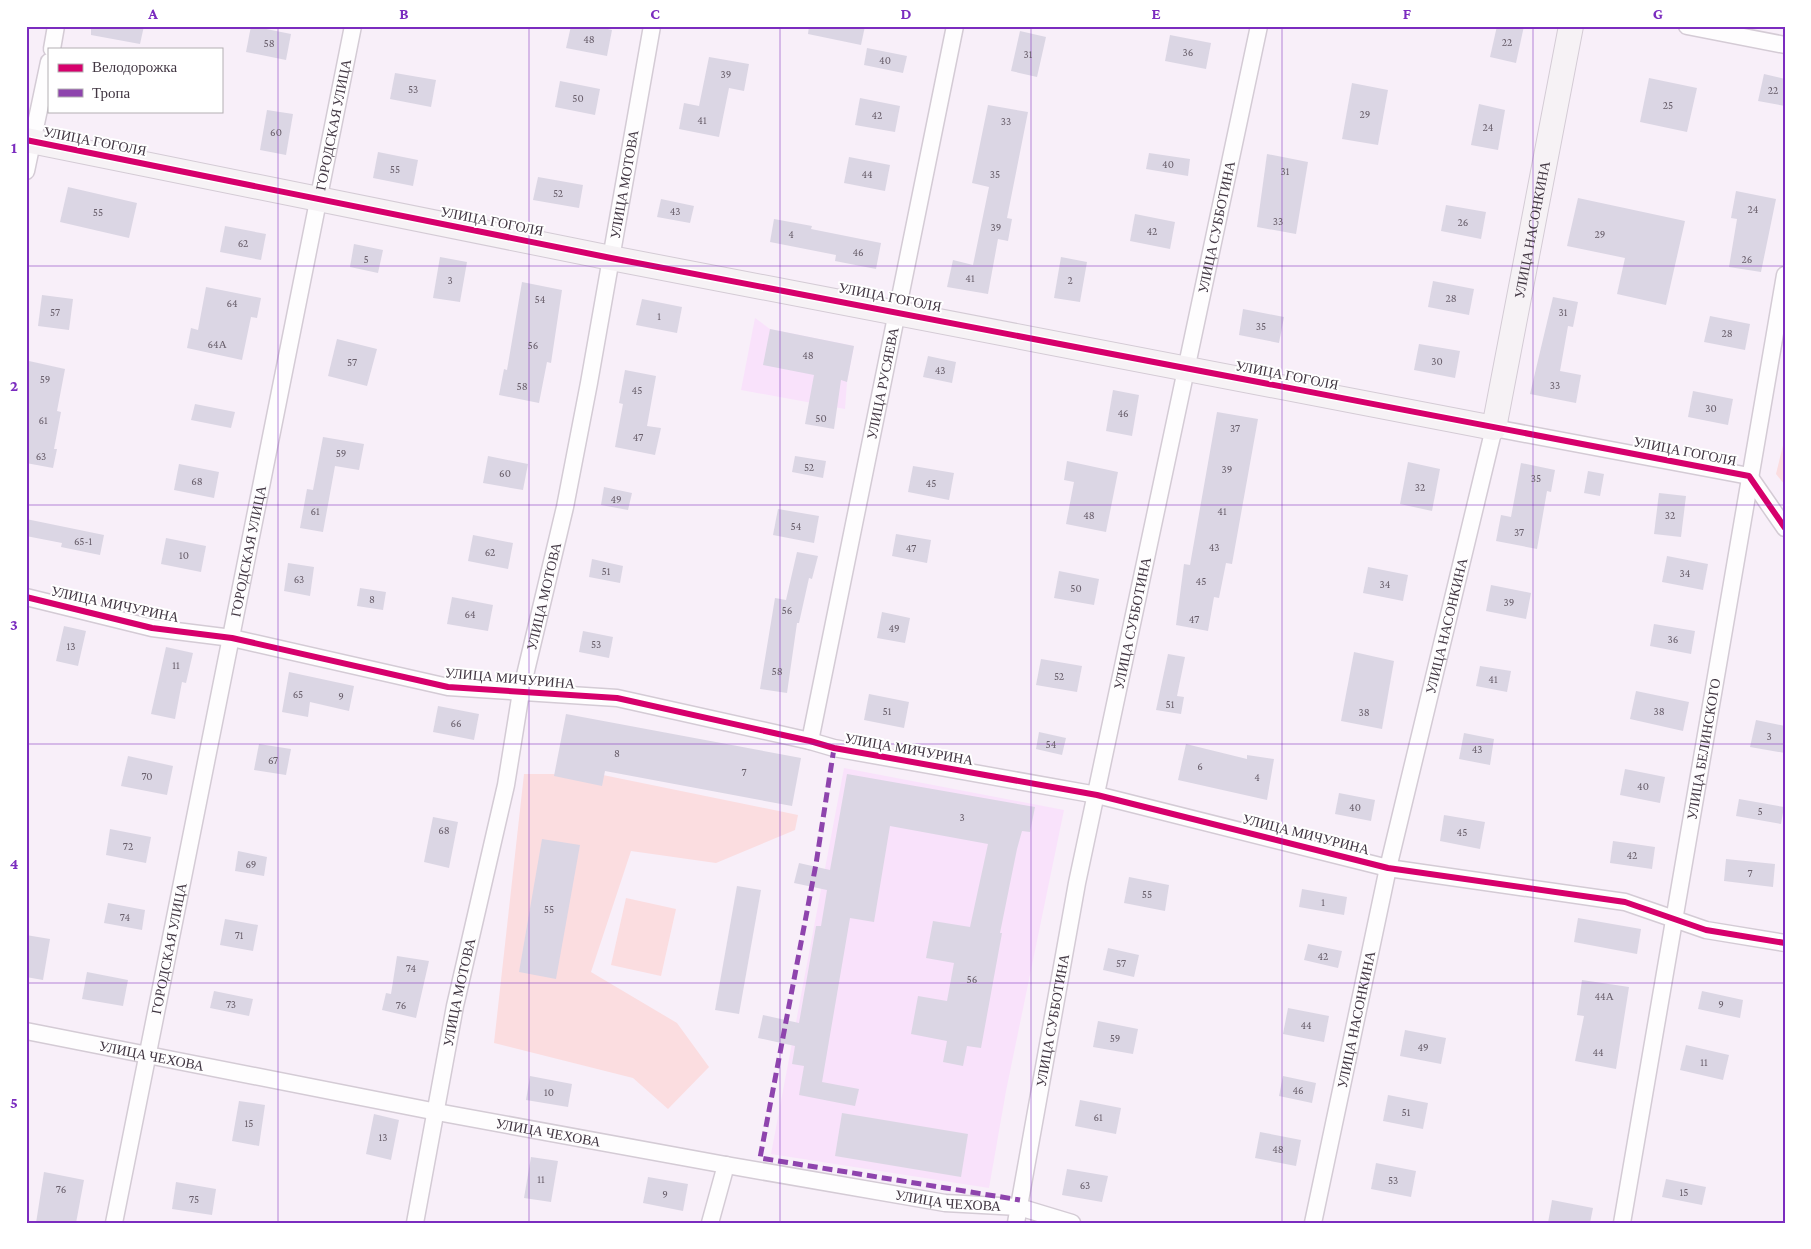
<svg xmlns="http://www.w3.org/2000/svg" width="1811" height="1249" viewBox="0 0 1811 1249" font-family="'Crimson Pro',serif">
	<rect width="100%" height="100%" fill="#f8eff9"/>
	<!-- built -->
	<g fill="#f9e2fb">
		<polygon points="755,318 770,329 854,346 847,382 845,409 741,390"/>
		<polygon points="844,768 1064,810 1006,1091 989,1188 771,1154"/>
	</g>
	<!-- green -->
	<g fill="#fbdde0">
		<polygon points="1785,437 1785,485 1776,474"/>
		<polygon points="524,774 598,774 798,815 795,830 716,863 631,851 591,972 677,1023 709,1067 668,1109 633,1078 494,1043"/>
		<polygon points="626,898 676,909 661,976 611,965"/>
	</g>
	<!-- building -->
	<g fill="#dbd6e4">
		<polygon points="91,26 144,26 140,44 91,35"/>
		<polygon points="251,26 291,34 286,60 246,52"/>
		<polygon points="571,26 595,26 612,30 607,56 566,48"/>
		<polygon points="809,26 865,26 861,45 808,34"/>
		<polygon points="1497,26 1524,26 1516,63 1490,57"/>
		<polygon points="1020,31 1046,37 1037,77 1011,71"/>
		<polygon points="1170,35 1211,43 1206,69 1165,61"/>
		<polygon points="867,48 907,56 903,73 864,65"/>
		<polygon points="709,57 749,64 744,91 729,88 719,137 679,129 684,103 699,106"/>
		<polygon points="395,73 436,80 431,107 390,99"/>
		<polygon points="1764,74 1785,79 1785,106 1758,101"/>
		<polygon points="1649,78 1697,88 1687,132 1640,122"/>
		<polygon points="560,81 600,89 595,115 555,107"/>
		<polygon points="1352,83 1388,90 1378,145 1342,139"/>
		<polygon points="860,98 900,106 895,132 855,125"/>
		<polygon points="1479,104 1505,110 1498,150 1471,145"/>
		<polygon points="988,105 1028,112 1007,218 1012,219 1008,241 998,239 988,294 947,287 953,260 973,265 989,187 972,183"/>
		<polygon points="267,110 293,114 286,155 260,150"/>
		<polygon points="378,152 418,160 413,186 373,178"/>
		<polygon points="1149,153 1190,159 1188,176 1146,169"/>
		<polygon points="1267,154 1308,162 1296,234 1257,227"/>
		<polygon points="849,157 890,165 885,191 844,183"/>
		<polygon points="538,177 583,185 579,208 533,200"/>
		<polygon points="68,187 137,203 129,238 60,222"/>
		<polygon points="1736,191 1776,199 1761,272 1729,267 1737,219 1731,218"/>
		<polygon points="1578,198 1685,221 1666,305 1617,294 1625,258 1567,246"/>
		<polygon points="661,199 694,206 690,223 657,217"/>
		<polygon points="1446,205 1486,212 1481,239 1441,231"/>
		<polygon points="1135,214 1175,222 1170,249 1130,241"/>
		<polygon points="774,219 812,226 811,229 881,243 876,269 835,261 836,255 770,242"/>
		<polygon points="225,226 266,234 261,260 220,252"/>
		<polygon points="354,244 383,250 378,273 350,267"/>
		<polygon points="440,257 467,262 460,302 433,298"/>
		<polygon points="1061,257 1087,262 1080,302 1054,298"/>
		<polygon points="1433,281 1474,289 1469,315 1428,307"/>
		<polygon points="522,282 562,290 551,363 547,362 539,403 499,395 504,369 507,370"/>
		<polygon points="206,287 261,298 257,318 251,317 242,360 187,348 191,328 198,330"/>
		<polygon points="42,295 73,299 69,330 38,326"/>
		<polygon points="1553,297 1578,302 1573,327 1568,326 1560,371 1581,375 1576,403 1530,394"/>
		<polygon points="642,299 682,307 677,333 636,325"/>
		<polygon points="1243,309 1284,317 1279,343 1239,335"/>
		<polygon points="1710,316 1750,324 1745,350 1704,342"/>
		<polygon points="770,329 854,346 847,382 841,380 834,429 805,424 814,375 763,365"/>
		<polygon points="337,339 377,349 367,386 328,376"/>
		<polygon points="1419,344 1460,351 1455,378 1414,370"/>
		<polygon points="928,356 956,362 952,383 923,377"/>
		<polygon points="29,361 65,369 57,411 61,412 54,449 57,449 53,468 26,463 26,373"/>
		<polygon points="625,370 656,376 647,426 661,428 655,455 615,447 623,404 619,403"/>
		<polygon points="1113,390 1139,395 1132,436 1106,431"/>
		<polygon points="1693,391 1733,399 1728,425 1688,417"/>
		<polygon points="195,404 235,412 231,428 191,420"/>
		<polygon points="1217,412 1258,419 1232,564 1226,563 1219,598 1214,597 1208,631 1176,625 1184,564 1190,565"/>
		<polygon points="323,437 364,444 359,470 335,466 323,532 300,528 307,489 313,490"/>
		<polygon points="488,456 528,464 523,490 483,483"/>
		<polygon points="795,456 826,461 823,478 792,472"/>
		<polygon points="1067,461 1118,472 1106,532 1066,524 1074,482 1064,480"/>
		<polygon points="1408,462 1440,469 1432,511 1400,504"/>
		<polygon points="1521,463 1555,470 1551,492 1547,491 1537,549 1496,541 1501,515 1511,517"/>
		<polygon points="179,464 219,472 214,498 174,490"/>
		<polygon points="913,466 954,473 949,500 908,492"/>
		<polygon points="1588,471 1604,474 1600,496 1584,493"/>
		<polygon points="604,487 632,493 628,510 601,505"/>
		<polygon points="1659,493 1686,496 1681,537 1654,534"/>
		<polygon points="778,509 819,516 814,543 773,535"/>
		<polygon points="26,519 104,535 100,555 61,547 62,543 26,536"/>
		<polygon points="896,534 931,540 927,563 892,556"/>
		<polygon points="473,535 513,543 508,569 468,561"/>
		<polygon points="166,538 206,546 201,572 161,564"/>
		<polygon points="797,552 818,556 812,579 809,578 799,623 797,623 787,693 760,689 775,598 786,600"/>
		<polygon points="1667,556 1708,564 1703,590 1662,582"/>
		<polygon points="592,559 623,566 620,583 589,577"/>
		<polygon points="288,563 314,567 310,596 284,591"/>
		<polygon points="1368,567 1408,575 1403,601 1363,593"/>
		<polygon points="1059,571 1099,579 1094,605 1054,598"/>
		<polygon points="1491,585 1531,593 1526,619 1486,611"/>
		<polygon points="360,588 386,592 383,610 357,606"/>
		<polygon points="452,597 493,605 488,631 447,624"/>
		<polygon points="882,612 910,618 905,643 877,638"/>
		<polygon points="1654,624 1695,631 1691,654 1650,646"/>
		<polygon points="64,626 86,631 78,666 56,661"/>
		<polygon points="583,631 613,637 609,658 579,652"/>
		<polygon points="166,647 193,653 186,683 182,682 175,719 151,714"/>
		<polygon points="1354,652 1394,661 1382,729 1341,721"/>
		<polygon points="1168,654 1185,657 1177,696 1184,697 1181,714 1156,710"/>
		<polygon points="1041,659 1082,666 1077,692 1036,685"/>
		<polygon points="1480,666 1511,671 1507,692 1476,686"/>
		<polygon points="289,672 354,686 349,711 310,702 308,717 282,712"/>
		<polygon points="1636,691 1689,702 1683,731 1630,719"/>
		<polygon points="869,694 909,702 904,728 864,720"/>
		<polygon points="438,706 479,714 474,740 433,732"/>
		<polygon points="566,714 801,758 792,806 605,771 602,786 554,776"/>
		<polygon points="1756,720 1785,726 1785,753 1750,747"/>
		<polygon points="1039,732 1066,738 1062,755 1036,749"/>
		<polygon points="1464,733 1494,739 1490,765 1459,759"/>
		<polygon points="259,744 291,749 286,775 254,770"/>
		<polygon points="1186,744 1247,759 1247,755 1274,759 1267,800 1178,780"/>
		<polygon points="128,756 173,766 167,795 121,786"/>
		<polygon points="1625,769 1665,777 1660,803 1620,795"/>
		<polygon points="847,774 1035,807 1030,832 1022,831 1017,849 1000,933 1002,933 981,1048 967,1046 963,1066 943,1062 947,1041 911,1034 918,996 947,1001 954,963 926,958 933,921 970,927 988,844 890,826 874,922 850,918 822,1082 859,1089 855,1106 799,1095 804,1066 792,1064 795,1046 758,1038 763,1015 799,1023 816,926 821,926 827,890 794,883 799,863 830,870"/>
		<polygon points="1339,793 1375,800 1371,821 1335,814"/>
		<polygon points="1739,799 1784,807 1781,824 1736,816"/>
		<polygon points="1444,815 1485,822 1480,849 1440,841"/>
		<polygon points="433,817 458,822 449,868 424,862"/>
		<polygon points="110,829 151,837 146,863 106,855"/>
		<polygon points="542,839 580,845 556,979 519,972"/>
		<polygon points="1613,841 1655,847 1652,869 1610,863"/>
		<polygon points="238,851 267,857 264,876 235,871"/>
		<polygon points="1726,859 1775,864 1773,887 1724,881"/>
		<polygon points="1129,877 1169,885 1165,911 1124,903"/>
		<polygon points="737,886 761,890 739,1014 715,1010"/>
		<polygon points="1302,889 1347,897 1344,915 1299,907"/>
		<polygon points="108,903 145,910 142,930 104,923"/>
		<polygon points="1578,918 1641,929 1637,954 1574,942"/>
		<polygon points="225,919 258,925 253,951 220,945"/>
		<polygon points="26,935 50,939 43,980 26,977"/>
		<polygon points="1308,944 1342,951 1338,968 1304,960"/>
		<polygon points="1108,948 1139,955 1134,977 1103,970"/>
		<polygon points="397,956 429,961 416,1018 382,1010 386,993 391,994"/>
		<polygon points="87,972 128,980 123,1006 82,999"/>
		<polygon points="1582,980 1629,987 1616,1069 1575,1061 1584,1016 1577,1015"/>
		<polygon points="214,991 253,999 249,1016 210,1008"/>
		<polygon points="1702,991 1743,1000 1740,1018 1698,1009"/>
		<polygon points="1288,1008 1329,1016 1324,1042 1283,1034"/>
		<polygon points="1098,1021 1138,1029 1133,1054 1093,1047"/>
		<polygon points="1405,1030 1446,1038 1441,1064 1400,1056"/>
		<polygon points="1686,1045 1729,1055 1723,1080 1680,1070"/>
		<polygon points="530,1076 572,1084 568,1107 526,1100"/>
		<polygon points="1283,1076 1316,1083 1312,1103 1279,1096"/>
		<polygon points="1388,1095 1428,1103 1423,1129 1383,1121"/>
		<polygon points="1080,1100 1121,1108 1116,1134 1075,1126"/>
		<polygon points="239,1101 265,1105 259,1146 232,1141"/>
		<polygon points="842,1113 968,1134 961,1177 835,1156"/>
		<polygon points="374,1114 399,1120 391,1160 366,1154"/>
		<polygon points="1260,1132 1301,1140 1296,1166 1255,1158"/>
		<polygon points="531,1157 558,1161 551,1202 524,1198"/>
		<polygon points="1376,1163 1416,1171 1411,1197 1371,1189"/>
		<polygon points="1067,1169 1108,1176 1102,1202 1062,1195"/>
		<polygon points="44,1172 84,1180 76,1223 36,1223"/>
		<polygon points="648,1177 688,1184 683,1211 643,1203"/>
		<polygon points="1666,1179 1706,1187 1702,1205 1662,1197"/>
		<polygon points="176,1182 216,1189 212,1215 172,1209"/>
		<polygon points="1552,1200 1593,1208 1590,1223 1548,1223"/>
	</g>
	<g fill="none" stroke-linecap="round" stroke-linejoin="round">
		<defs>
			<g id="street">
				<polyline points="1687,26 1785,45"/>
				<polyline points="52,49 56,26"/>
				<polyline points="26,171 49,62"/>
				<polyline points="26,597 152,628 232,638 448,687 617,698 810,741 834,748 1097,795 1388,868 1625,902 1706,930 1785,943"/>
				<path id="s1" d="M810 741 955 26"/>
				<path id="s2" d="M26 1031 437 1112 726 1165 945 1203 1019 1207 1072 1223"/>
				<path id="s3" d="M114 1223 353 26"/>
				<path id="s4" d="M415 1223 455 1006 506 785 521 692 565 507 589 383 652 26"/>
				<polyline points="710,1223 726,1165"/>
				<path id="s5" d="M1016 1223 1077 883 1259 26"/>
				<path id="s6" d="M1313 1223 1388 868 1494 428 1749 476 1785 528"/>
				<path id="s7" d="M1622 1223 1785 275"/>
			</g>
			<g id="secondary">
				<path id="s8" d="M26 140 611 258 1494 428 1571 26"/>
			</g>
		</defs>
		<!-- street casing -->
		<use href="#street" stroke="#d4cbd5" stroke-width="19"/>
		<!-- secondary casing -->
		<use href="#secondary" stroke="#d4cbd5" stroke-width="26"/>
		<!-- street -->
		<use href="#street" stroke="#fefdfe" stroke-width="16"/>
		<!-- secondary -->
		<use href="#secondary" stroke="#f6f2f5" stroke-width="24"/>
		<!-- quiet -->
		<polyline stroke="#8e44ad" stroke-width="5" stroke-dasharray="10 5" stroke-linecap="butt" points="834,748 816,864 760,1158 1020,1200"/>
		<defs>
			<g id="cycleway">
				<polyline points="26,140 611,258 1749,476 1785,528"/>
				<polyline points="26,597 152,628 232,638 448,687 617,698 810,741 834,748 1097,795 1388,868 1625,902 1706,930 1785,943"/>
			</g>
		</defs>
		<!-- cycleway casing -->
		<use href="#cycleway" stroke="#fff" stroke-width="9"/>
		<!-- cycleway -->
		<use href="#cycleway" stroke="#d6006c" stroke-width="6"/>
	</g>
	<!-- grid -->
	<path fill="none" stroke="#7b2cbf" stroke-width="1" stroke-opacity="0.55" d="M278 26V1223M529 26V1223M780 26V1223M1031 26V1223M1282 26V1223M1533 26V1223M26 266H1785M26 505H1785M26 744H1785M26 983H1785"/>
	<g text-anchor="middle" stroke-width="4" stroke-linejoin="round" paint-order="stroke">
		<!-- number labels -->
		<g font-size="11" fill="#685e6a">
			<text x="589" y="43">48</text>
			<text x="1507" y="46">22</text>
			<text x="269" y="47">58</text>
			<text x="1188" y="56">36</text>
			<text x="1028" y="58">31</text>
			<text x="885" y="64">40</text>
			<text x="726" y="78">39</text>
			<text x="413" y="93">53</text>
			<text x="1773" y="94">22</text>
			<text x="578" y="102">50</text>
			<text x="1668" y="109">25</text>
			<text x="1365" y="118">29</text>
			<text x="877" y="119">42</text>
			<text x="702" y="124">41</text>
			<text x="1006" y="125">33</text>
			<text x="1488" y="131">24</text>
			<text x="276" y="136">60</text>
			<text x="1168" y="168">40</text>
			<text x="395" y="173">55</text>
			<text x="1285" y="175">31</text>
			<text x="867" y="178">44</text>
			<text x="995" y="178">35</text>
			<text x="558" y="197">52</text>
			<text x="1753" y="213">24</text>
			<text x="675" y="215">43</text>
			<text x="98" y="216">55</text>
			<text x="1278" y="225">33</text>
			<text x="1463" y="226">26</text>
			<text x="996" y="231">39</text>
			<text x="1152" y="235">42</text>
			<text x="791" y="238">4</text>
			<text x="1600" y="238">29</text>
			<text x="243" y="247">62</text>
			<text x="858" y="256">46</text>
			<text x="366" y="263">5</text>
			<text x="1747" y="263">26</text>
			<text x="970" y="282">41</text>
			<text x="450" y="284">3</text>
			<text x="1070" y="284">2</text>
			<text x="1451" y="302">28</text>
			<text x="540" y="303">54</text>
			<text x="232" y="307">64</text>
			<text x="55" y="316">57</text>
			<text x="1563" y="316">31</text>
			<text x="659" y="320">1</text>
			<text x="1261" y="330">35</text>
			<text x="1727" y="337">28</text>
			<text x="217" y="348">64А</text>
			<text x="533" y="349">56</text>
			<text x="808" y="359">48</text>
			<text x="1437" y="365">30</text>
			<text x="352" y="366">57</text>
			<text x="940" y="374">43</text>
			<text x="45" y="383">59</text>
			<text x="1555" y="389">33</text>
			<text x="522" y="390">58</text>
			<text x="637" y="394">45</text>
			<text x="1711" y="412">30</text>
			<text x="1123" y="417">46</text>
			<text x="821" y="422">50</text>
			<text x="43" y="424">61</text>
			<text x="1235" y="432">37</text>
			<text x="638" y="441">47</text>
			<text x="341" y="457">59</text>
			<text x="41" y="460">63</text>
			<text x="809" y="471">52</text>
			<text x="1227" y="473">39</text>
			<text x="505" y="477">60</text>
			<text x="1536" y="482">35</text>
			<text x="197" y="485">68</text>
			<text x="931" y="487">45</text>
			<text x="1420" y="491">32</text>
			<text x="616" y="503">49</text>
			<text x="315" y="515">61</text>
			<text x="1222" y="515">41</text>
			<text x="1089" y="519">48</text>
			<text x="1670" y="519">32</text>
			<text x="796" y="530">54</text>
			<text x="1519" y="536">37</text>
			<text x="83" y="545">65-1</text>
			<text x="1214" y="551">43</text>
			<text x="911" y="552">47</text>
			<text x="490" y="556">62</text>
			<text x="184" y="559">10</text>
			<text x="606" y="575">51</text>
			<text x="1685" y="577">34</text>
			<text x="299" y="583">63</text>
			<text x="1201" y="585">45</text>
			<text x="1385" y="588">34</text>
			<text x="1076" y="592">50</text>
			<text x="372" y="603">8</text>
			<text x="1509" y="606">39</text>
			<text x="787" y="614">56</text>
			<text x="470" y="618">64</text>
			<text x="1194" y="623">47</text>
			<text x="894" y="632">49</text>
			<text x="1673" y="643">36</text>
			<text x="596" y="648">53</text>
			<text x="71" y="650">13</text>
			<text x="176" y="669">11</text>
			<text x="777" y="675">58</text>
			<text x="1059" y="680">52</text>
			<text x="1493" y="683">41</text>
			<text x="298" y="698">65</text>
			<text x="341" y="700">9</text>
			<text x="1170" y="708">51</text>
			<text x="887" y="715">51</text>
			<text x="1659" y="715">38</text>
			<text x="1364" y="716">38</text>
			<text x="456" y="727">66</text>
			<text x="1769" y="740">3</text>
			<text x="1051" y="748">54</text>
			<text x="1477" y="753">43</text>
			<text x="617" y="757">8</text>
			<text x="273" y="764">67</text>
			<text x="1200" y="770">6</text>
			<text x="744" y="776">7</text>
			<text x="147" y="780">70</text>
			<text x="1257" y="781">4</text>
			<text x="1643" y="790">40</text>
			<text x="1355" y="811">40</text>
			<text x="1760" y="815">5</text>
			<text x="962" y="821">3</text>
			<text x="444" y="834">68</text>
			<text x="1462" y="836">45</text>
			<text x="128" y="850">72</text>
			<text x="1632" y="859">42</text>
			<text x="251" y="868">69</text>
			<text x="1750" y="877">7</text>
			<text x="1147" y="898">55</text>
			<text x="1323" y="906">1</text>
			<text x="549" y="913">55</text>
			<text x="125" y="921">74</text>
			<text x="239" y="939">71</text>
			<text x="1323" y="960">42</text>
			<text x="1121" y="967">57</text>
			<text x="411" y="972">74</text>
			<text x="972" y="983">56</text>
			<text x="1604" y="1000">44А</text>
			<text x="231" y="1008">73</text>
			<text x="1721" y="1008">9</text>
			<text x="401" y="1009">76</text>
			<text x="1306" y="1029">44</text>
			<text x="1115" y="1042">59</text>
			<text x="1423" y="1051">49</text>
			<text x="1598" y="1056">44</text>
			<text x="1704" y="1066">11</text>
			<text x="1298" y="1094">46</text>
			<text x="549" y="1096">10</text>
			<text x="1406" y="1116">51</text>
			<text x="1098" y="1121">61</text>
			<text x="249" y="1127">15</text>
			<text x="383" y="1141">13</text>
			<text x="1278" y="1153">48</text>
			<text x="541" y="1183">11</text>
			<text x="1393" y="1184">53</text>
			<text x="1085" y="1189">63</text>
			<text x="61" y="1193">76</text>
			<text x="1684" y="1196">15</text>
			<text x="665" y="1198">9</text>
			<text x="194" y="1203">75</text>
		</g>
		<!-- street labels -->
		<g font-size="14" fill="#413642" stroke="#fff">
			<text dy="5" stroke="none"><textPath href="#s3" startOffset="1120">ГОРОДСКАЯ УЛИЦА</textPath></text>
			<text transform="translate(95 141) rotate(11)" y="5">УЛИЦА ГОГОЛЯ</text>
			<text dy="5" stroke="none"><textPath href="#s4" startOffset="1060">УЛИЦА МОТОВА</textPath></text>
			<text transform="translate(492 221) rotate(11)" y="5">УЛИЦА ГОГОЛЯ</text>
			<text dy="5" stroke="none"><textPath href="#s5" startOffset="1016">УЛИЦА СУББОТИНА</textPath></text>
			<text dy="5" stroke="none"><textPath href="#s8" startOffset="1698">УЛИЦА НАСОНКИНА</textPath></text>
			<text transform="translate(890 297) rotate(11)" y="5">УЛИЦА ГОГОЛЯ</text>
			<text transform="translate(1287 375) rotate(11)" y="5">УЛИЦА ГОГОЛЯ</text>
			<text dy="5" stroke="none"><textPath href="#s1" startOffset="365">УЛИЦА РУСЯЕВА</textPath></text>
			<text transform="translate(1685 451) rotate(11)" y="5">УЛИЦА ГОГОЛЯ</text>
			<text dy="5" stroke="none"><textPath href="#s3" startOffset="685">ГОРОДСКАЯ УЛИЦА</textPath></text>
			<text dy="5" stroke="none"><textPath href="#s4" startOffset="640">УЛИЦА МОТОВА</textPath></text>
			<text transform="translate(115 604) rotate(12)" y="5">УЛИЦА МИЧУРИНА</text>
			<text dy="5" stroke="none"><textPath href="#s5" startOffset="611">УЛИЦА СУББОТИНА</textPath></text>
			<text dy="5" stroke="none"><textPath href="#s6" startOffset="612">УЛИЦА НАСОНКИНА</textPath></text>
			<text transform="translate(510 678) rotate(5)" y="5">УЛИЦА МИЧУРИНА</text>
			<text transform="translate(909 749) rotate(10)" y="5">УЛИЦА МИЧУРИНА</text>
			<text dy="5" stroke="none"><textPath href="#s7" startOffset="481">УЛИЦА БЕЛИНСКОГО</textPath></text>
			<text transform="translate(1306 834) rotate(14)" y="5">УЛИЦА МИЧУРИНА</text>
			<text dy="5" stroke="none"><textPath href="#s3" startOffset="280">ГОРОДСКАЯ УЛИЦА</textPath></text>
			<text dy="5" stroke="none"><textPath href="#s4" startOffset="235">УЛИЦА МОТОВА</textPath></text>
			<text dy="5" stroke="none"><textPath href="#s5" startOffset="206">УЛИЦА СУББОТИНА</textPath></text>
			<text dy="5" stroke="none"><textPath href="#s6" startOffset="208">УЛИЦА НАСОНКИНА</textPath></text>
			<text dy="5" stroke="none"><textPath href="#s2" startOffset="128">УЛИЦА ЧЕХОВА</textPath></text>
			<text dy="5" stroke="none"><textPath href="#s2" startOffset="532">УЛИЦА ЧЕХОВА</textPath></text>
			<text dy="5" stroke="none"><textPath href="#s2" startOffset="938">УЛИЦА ЧЕХОВА</textPath></text>
		</g>
	</g>
	<!-- border -->
	<rect width="1811" height="1249" fill="none" stroke="#ffffff" stroke-width="55"/>
	<!-- legend -->
	<rect x="48" y="48" width="175" height="65" fill="#ffffff" stroke="#b3afb3"/>
	<rect x="58" y="64" width="25" height="8" fill="#d6006c" stroke="#b3afb3"/>
	<text x="92" y="72" font-size="15" fill="#413642">Велодорожка</text>
	<rect x="58" y="89" width="25" height="8" fill="#8e44ad" stroke="#b3afb3"/>
	<text x="92" y="98" font-size="15" fill="#413642">Тропа</text>
	<rect x="28" y="28" width="1756" height="1194" fill="none" stroke="#7b2cbf" stroke-width="2"/>
	<g font-size="16" text-anchor="middle" font-weight="bold" fill="#7b2cbf">
		<text x="153" y="19">A</text>
		<text x="404" y="19">B</text>
		<text x="655" y="19">C</text>
		<text x="906" y="19">D</text>
		<text x="1156" y="19">E</text>
		<text x="1407" y="19">F</text>
		<text x="1658" y="19">G</text>
		<text x="14" y="153">1</text>
		<text x="14" y="391">2</text>
		<text x="14" y="630">3</text>
		<text x="14" y="869">4</text>
		<text x="14" y="1108">5</text>
	</g>
</svg>
